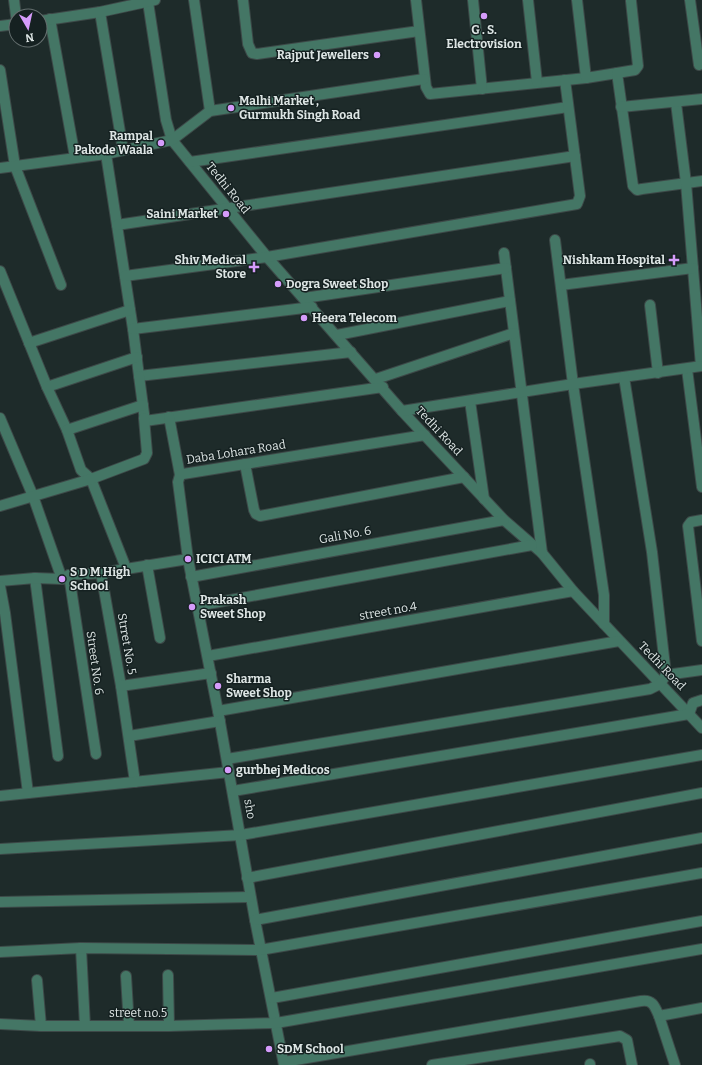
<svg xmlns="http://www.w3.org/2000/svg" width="702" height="1065" viewBox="0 0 702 1065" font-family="Bitter,serif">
	<rect width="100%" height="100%" fill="#1e2b2a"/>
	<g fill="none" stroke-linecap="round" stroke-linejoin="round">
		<defs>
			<g id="minor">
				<polyline points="14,0 16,16"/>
				<polyline points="194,0 210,111"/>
				<polyline points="243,0 248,44 252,53 257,54 419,31"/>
				<polyline points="416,0 426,87 430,94 586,78"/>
				<polyline points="473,0 482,89"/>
				<polyline points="528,0 537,82"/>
				<polyline points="577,0 586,78 617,73"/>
				<polyline points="690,0 699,65"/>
				<polyline points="631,1 638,66 635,70 617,73 633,186 637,190 642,189 702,181"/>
				<polyline points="148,2 166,120 172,140 267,257 402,411 504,520 542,553 573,591 702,728"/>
				<polyline points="100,12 123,150"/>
				<polyline points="50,19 75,157"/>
				<polyline points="40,21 100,12 155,0"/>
				<polyline points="0,26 16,24"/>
				<polyline points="0,70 15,166 61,285"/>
				<polyline points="676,103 686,183 701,366"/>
				<polyline points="621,107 702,99"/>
				<polyline points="106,154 133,329 139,376 351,352"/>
				<polyline points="190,162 568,107"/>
				<polyline points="0,168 106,154 172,140 210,111 424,79"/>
				<polyline points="117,225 575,156"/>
				<polyline points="555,240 573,384 604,595 604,624"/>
				<polyline points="504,253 542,553"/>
				<polyline points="0,271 47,387 67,430 81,470 91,479 126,568"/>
				<polyline points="125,276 267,257 577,204 580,196 565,80"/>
				<polyline points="561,285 693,268"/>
				<polyline points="304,298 506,268"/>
				<polyline points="650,305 658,373"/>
				<polyline points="133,329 312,307"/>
				<polyline points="337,335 510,301"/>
				<polyline points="29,343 130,310"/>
				<polyline points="687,369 702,487"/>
				<polyline points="139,376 145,421 383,387"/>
				<polyline points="376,379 514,333"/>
				<polyline points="47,387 137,357"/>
				<polyline points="470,401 484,499"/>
				<polyline points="402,411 573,384 702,366"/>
				<polyline points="169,417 180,475"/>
				<polyline points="0,418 33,496 62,579"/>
				<polyline points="67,430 143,405"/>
				<polyline points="245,464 254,510 256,514 260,516 464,477"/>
				<polyline points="0,506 91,479 144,459 147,453 144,418"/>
				<polyline points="702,520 691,522 688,526 702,641"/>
				<polyline points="188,559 218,711 255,920 284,1065"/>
				<polyline points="147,565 160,638"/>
				<polyline points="101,573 121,686 135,782"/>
				<polyline points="69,575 96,754"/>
				<polyline points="191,577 504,520"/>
				<polyline points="35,578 58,756"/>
				<polyline points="0,581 35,578 62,579 69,575 101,573 188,559 178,482 180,475 183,474 425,435"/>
				<polyline points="0,586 5,613 28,793"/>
				<polyline points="197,606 532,545"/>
				<polyline points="208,656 573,591"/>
				<polyline points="666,675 702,670"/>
				<polyline points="121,686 211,673"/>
				<polyline points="218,711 619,641"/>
				<polyline points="129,736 220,721"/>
				<polyline points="227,759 650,689 660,684 666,675 652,552 624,377"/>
				<polyline points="233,791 689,714 693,703 702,700"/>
				<polyline points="0,796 229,772"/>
				<polyline points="0,849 241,835 702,755"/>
				<polyline points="247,878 702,793"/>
				<polyline points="0,902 250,897"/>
				<polyline points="255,920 702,838"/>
				<polyline points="81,948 85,1026"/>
				<polyline points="0,952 81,948 260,950 702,873"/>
				<polyline points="168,975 169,1026"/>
				<polyline points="126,976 129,1026"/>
				<polyline points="37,980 41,1026"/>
				<polyline points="272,998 702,921"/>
				<polyline points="659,1016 675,1065"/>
				<polyline points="0,1024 41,1026 169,1026 276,1023 702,949"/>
				<path d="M284 1062 641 1001C653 999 655 1007 659 1016L702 1008"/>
				<polyline points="590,1064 590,1065"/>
				<polyline points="432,1065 620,1036 627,1040 632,1065"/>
			</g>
		</defs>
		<!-- minor casing -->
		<use href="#minor" stroke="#3d4948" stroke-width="12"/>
		<!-- minor -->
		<use href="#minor" stroke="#447665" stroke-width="10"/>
	</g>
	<!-- markers -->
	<g fill="#d59cfb" stroke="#152121" stroke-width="1.5">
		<circle cx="484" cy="16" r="4"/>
		<circle cx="377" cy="55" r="4"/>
		<circle cx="231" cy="108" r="4"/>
		<circle cx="161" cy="143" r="4"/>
		<circle cx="226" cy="214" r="4"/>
		<path d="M672 254h4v4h4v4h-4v4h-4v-4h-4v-4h4z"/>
		<path d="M252 261h4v4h4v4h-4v4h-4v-4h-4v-4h4z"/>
		<circle cx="278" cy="284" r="4"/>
		<circle cx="304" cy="318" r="4"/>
		<circle cx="188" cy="559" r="4"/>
		<circle cx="62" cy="579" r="4"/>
		<circle cx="192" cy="607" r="4"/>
		<circle cx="218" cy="686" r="4"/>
		<circle cx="228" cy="770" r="4"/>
		<circle cx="269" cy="1049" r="4"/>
	</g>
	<g text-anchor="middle" stroke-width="3" stroke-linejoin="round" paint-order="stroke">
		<!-- poi labels -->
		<g font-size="12" font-weight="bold" fill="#dde5e4" stroke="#152121" text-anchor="start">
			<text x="484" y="34" text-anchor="middle">G . S.<tspan x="484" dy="14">Electrovision</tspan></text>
			<text x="369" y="59" text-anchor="end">Rajput Jewellers</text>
			<text x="239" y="105">Malhi Market ,<tspan x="239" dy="14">Gurmukh Singh Road</tspan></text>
			<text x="153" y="140" text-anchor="end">Rampal<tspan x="153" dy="14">Pakode Waala</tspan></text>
			<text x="218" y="218" text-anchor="end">Saini Market</text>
			<text x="246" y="264" text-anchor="end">Shiv Medical<tspan x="246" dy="14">Store</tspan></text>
			<text x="665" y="264" text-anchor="end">Nishkam Hospital</text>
			<text x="286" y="288">Dogra Sweet Shop</text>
			<text x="312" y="322">Heera Telecom</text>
			<text x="196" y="563">ICICI ATM</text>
			<text x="70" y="576">S D M High<tspan x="70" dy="14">School</tspan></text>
			<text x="200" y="604">Prakash<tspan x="200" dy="14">Sweet Shop</tspan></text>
			<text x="226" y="683">Sharma<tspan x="226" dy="14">Sweet Shop</tspan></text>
			<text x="236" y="774">gurbhej Medicos</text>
			<text x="277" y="1053">SDM School</text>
		</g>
		<!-- street labels -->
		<g font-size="12" fill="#dde5e4" stroke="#152121">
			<text transform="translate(228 188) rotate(51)" y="4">Tedhi Road</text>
			<text transform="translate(439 431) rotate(47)" y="4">Tedhi Road</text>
			<text transform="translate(236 452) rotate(-9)" y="4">Daba Lohara Road</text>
			<text transform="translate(345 535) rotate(-10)" y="4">Gali No. 6</text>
			<text transform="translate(388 611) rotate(-10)" y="4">street no.4</text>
			<text transform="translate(127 644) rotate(80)" y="4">Strret No. 5</text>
			<text transform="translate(95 663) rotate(82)" y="4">Street No. 6</text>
			<text transform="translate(662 666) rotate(46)" y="4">Tedhi Road</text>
			<text transform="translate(250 809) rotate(80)" y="4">sho</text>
			<text x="138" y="1017">street no.5</text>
		</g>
	</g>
	<!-- north arrow -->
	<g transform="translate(28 28) rotate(171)"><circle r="19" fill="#152121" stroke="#656f6f"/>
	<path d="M0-3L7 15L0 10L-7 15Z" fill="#d59cfb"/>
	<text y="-6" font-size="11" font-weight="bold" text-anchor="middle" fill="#dde5e4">N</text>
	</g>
</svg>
